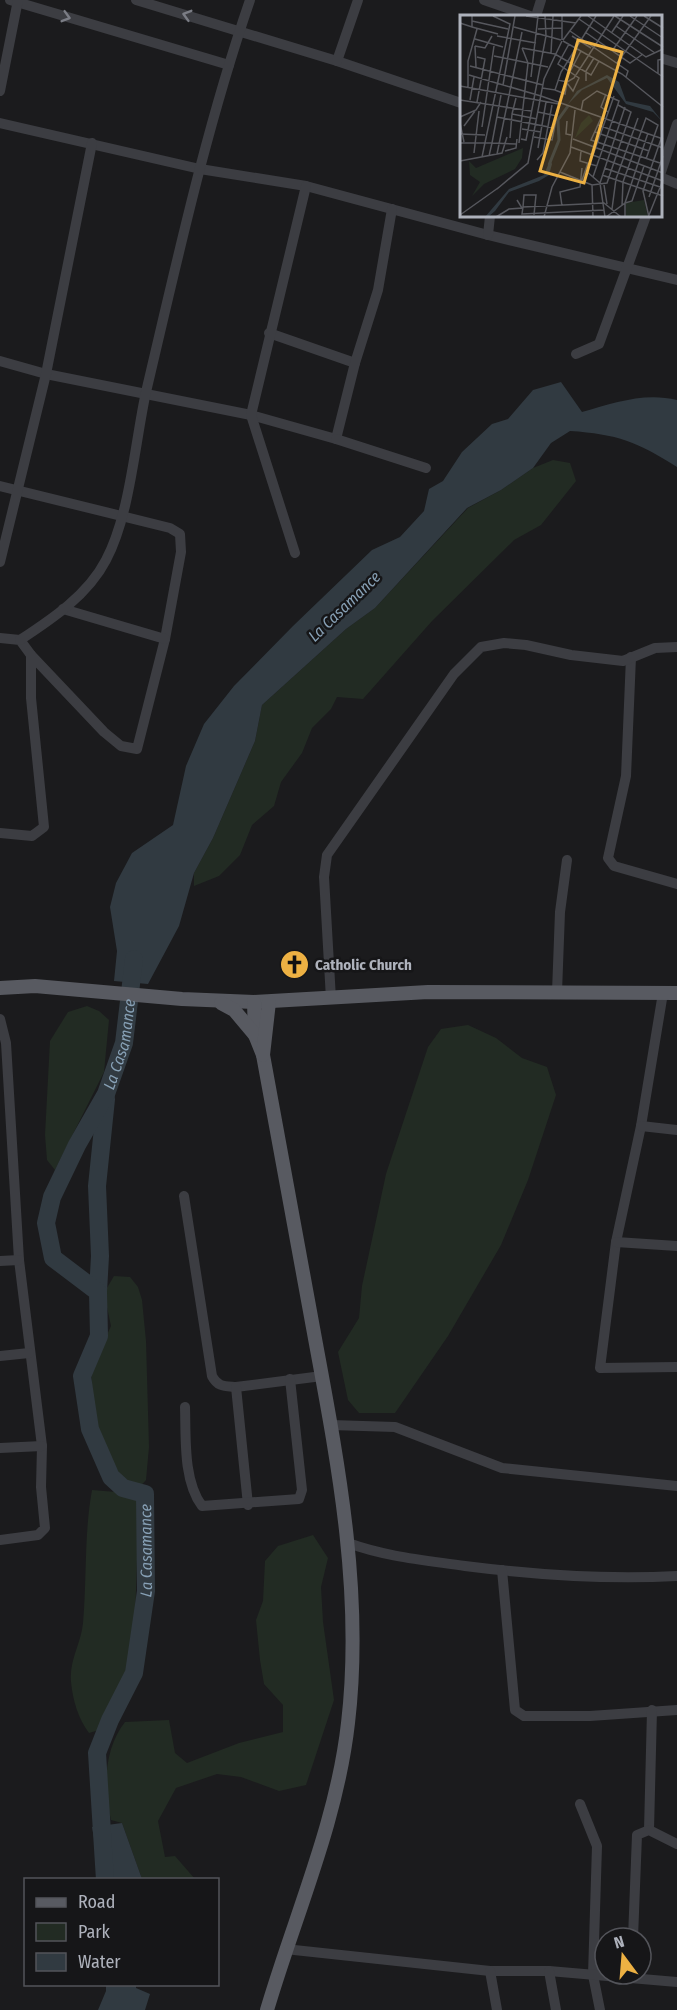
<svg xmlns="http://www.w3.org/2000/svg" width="677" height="2010" viewBox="0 0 677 2010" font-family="'Fira Sans Condensed',sans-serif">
	<rect width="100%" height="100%" fill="#1b1b1d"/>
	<!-- green -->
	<g fill="#222b23">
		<polygon points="553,460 570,463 576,481 541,525 514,540 432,621 363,699 337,697 331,709 312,728 302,753 281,782 274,806 252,825 240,855 219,876 194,886 194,873 213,838 255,741 262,705 346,629 375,608 468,508 501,490 533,468"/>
		<polygon points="87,1006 99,1011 109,1020 104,1072 55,1170 47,1160 45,1135 50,1041 68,1012"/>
		<polygon points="468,1025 496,1038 522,1058 547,1067 556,1095 528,1180 501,1245 448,1336 395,1413 359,1413 348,1400 338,1352 359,1318 362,1286 386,1174 428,1047 441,1029"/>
		<polygon points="114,1276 130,1277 138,1287 142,1300 146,1341 149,1447 146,1480 135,1492 123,1480 95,1430 91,1371 111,1326 104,1293"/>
		<path d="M92 1490 128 1493 139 1500 134 1651 128 1674 99 1730 89 1733C78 1718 73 1701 71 1682 69 1660 81 1644 83 1623 87 1578 84 1534 92 1490Z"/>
		<path d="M313 1535 328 1558 321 1587 323 1622 334 1700 306 1785 279 1791 241 1777 217 1774 176 1788 158 1821 165 1857 175 1856 195 1879H142L122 1823 111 1820C103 1787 104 1749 125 1722L169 1720 175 1753 187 1763 239 1743 283 1732V1705L264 1684 260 1660 256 1620 263 1601 265 1561 278 1546Z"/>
	</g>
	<!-- water -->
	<g fill="#313a41">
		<path d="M561 382 582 412C614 403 644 392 677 400V467C638 442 617 434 570 431L551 443 533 468 501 490 467 508 375 608 346 629 262 705 255 741 213 838 194 873 179 926 148 984 114 981 117 951 110 907 116 883 132 853 173 825 186 766 204 724 234 686 293 626 372 550 400 537 424 511 429 489 443 481 462 452 492 424 508 419 533 390Z"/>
		<polygon points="122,1823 142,1879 101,1879 92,1827"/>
		<polygon points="106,1985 136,1985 136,1988 150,1994 145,2010 98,2010 106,1991"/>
	</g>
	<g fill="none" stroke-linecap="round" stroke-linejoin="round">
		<!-- river -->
		<g stroke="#313a41" stroke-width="18">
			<polyline points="98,1292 100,1256 97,1186 106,1099"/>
			<path id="s1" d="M105 1880 97 1753 110 1720 134 1673 146 1591 145 1494 123 1488 111 1477 90 1429 82 1376 99 1336 98 1292 53 1258 46 1223 52 1197 77 1145 106 1094 124 1043 134 959"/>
		</g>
		<!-- minor -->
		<g stroke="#3c3d42" stroke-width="10">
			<polyline points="10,0 229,65"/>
			<polyline points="136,0 337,61 461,103"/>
			<polyline points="484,0 530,16"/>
			<polyline points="536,16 541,0"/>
			<polyline points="660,58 677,63"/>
			<polyline points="337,61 358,0"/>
			<polyline points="0,91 18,0"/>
			<polyline points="0,123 200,169 306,186 488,235 677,280"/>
			<polyline points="660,175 677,124"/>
			<polyline points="660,177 677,184"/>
			<polyline points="488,235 490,216"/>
			<polyline points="269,333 355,363"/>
			<polyline points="576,354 599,344 646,216"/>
			<polyline points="0,361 46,374 251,415 336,439 355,363 378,290 392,209"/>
			<polyline points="336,439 426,468"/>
			<polyline points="0,486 170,528 180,534 181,552 165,639 137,749 121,746 104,732 31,655"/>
			<polyline points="295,553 251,415 306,186"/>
			<polyline points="0,562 46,374 92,143"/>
			<polyline points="63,609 165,639"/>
			<polyline points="0,638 20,640 31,655 31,698 44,827 32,836 0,833"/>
			<path d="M20 640C52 619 88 595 106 560 130 515 135 442 146 392 177 261 206 128 250 0"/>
			<polyline points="631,657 626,776 608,858 614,866 677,884"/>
			<polyline points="557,992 560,912 567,860"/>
			<polyline points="663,993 641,1126 616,1242 600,1368 677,1367"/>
			<polyline points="331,999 324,877 327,855 454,674 481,647 504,643 526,645 571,655 623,661 655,648 677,647"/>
			<polyline points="0,1019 6,1043 19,1260 42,1446 41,1487 45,1528 38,1535 0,1540"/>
			<polyline points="641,1126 677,1130"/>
			<path d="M184 1196 212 1376C218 1387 224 1386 236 1387L322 1376"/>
			<polyline points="616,1242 677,1246"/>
			<polyline points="0,1261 19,1260"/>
			<polyline points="0,1356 29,1353"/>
			<polyline points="236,1387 248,1505"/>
			<path d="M185 1407C186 1437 183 1481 202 1506L299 1499 302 1490 290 1379"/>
			<polyline points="331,1425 395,1427 502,1468 677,1486"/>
			<polyline points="0,1448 42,1446"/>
			<path d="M348 1543C387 1557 424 1560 465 1566 536 1575 606 1580 677 1576"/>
			<polyline points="502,1570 515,1710 524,1716 590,1716 677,1710"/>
			<polyline points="580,1804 597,1846 593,1975 600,2010"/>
			<polyline points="649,1830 652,1710"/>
			<polyline points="633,1938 637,1835 649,1830 677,1844"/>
			<polyline points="285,1949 490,1971 549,1971 677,1982"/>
			<polyline points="490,1971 497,2010"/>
			<polyline points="549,1971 556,2010"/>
		</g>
		<!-- major -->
		<g stroke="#585a61" stroke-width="14">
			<polyline points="0,988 35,986 182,999 254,1002 428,992 677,993"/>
			<path d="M254 1002 255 1035 263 1055C280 1151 298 1247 316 1344 339 1468 363 1596 348 1723 337 1822 295 1915 267 2010"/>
			<polyline points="221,1003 234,1010 255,1035"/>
			<polyline points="263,1055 269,1002"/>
		</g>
	</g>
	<!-- one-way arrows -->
	<defs><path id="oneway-chevron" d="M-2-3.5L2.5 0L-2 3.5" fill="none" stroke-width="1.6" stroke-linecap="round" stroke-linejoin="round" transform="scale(1.5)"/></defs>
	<g stroke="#7b7d85">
		<use href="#oneway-chevron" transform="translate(187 15) rotate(-164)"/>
		<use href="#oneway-chevron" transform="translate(66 17) rotate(16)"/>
	</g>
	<!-- icons -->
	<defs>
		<symbol id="church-disc" viewBox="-11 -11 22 22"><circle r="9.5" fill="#edb143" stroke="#161618"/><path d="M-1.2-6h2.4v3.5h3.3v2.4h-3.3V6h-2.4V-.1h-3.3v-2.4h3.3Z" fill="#111"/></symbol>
	</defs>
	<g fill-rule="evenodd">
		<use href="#church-disc" x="278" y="948" width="33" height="33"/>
	</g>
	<g text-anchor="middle" stroke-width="5" stroke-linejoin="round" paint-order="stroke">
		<!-- poi labels -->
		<g font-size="15" font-weight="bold" fill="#aeb2bc" stroke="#161618" text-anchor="start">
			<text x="315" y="970">Catholic Church</text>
		</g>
		<!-- water labels -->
		<g font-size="16" font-style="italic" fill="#87a0b5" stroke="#161618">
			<text transform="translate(344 606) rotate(-44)" y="6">La Casamance</text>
			<text dy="6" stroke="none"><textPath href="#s1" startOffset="915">La Casamance</textPath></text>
			<text dy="6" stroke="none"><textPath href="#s1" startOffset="339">La Casamance</textPath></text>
		</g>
	</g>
	<!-- overview -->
	<g transform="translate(460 15)">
		<rect width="202" height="202" fill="#1b1b1d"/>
		<path d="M129 100 133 106 115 123 121 108ZM63 133 62 143 55 154 24 169 12 181 20 167 10 160 9 146 16 153ZM184 185 188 202H166V188Z" fill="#222b23"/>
		<path d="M147 60 159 67 166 86 190 91 202 106 193 97 166 89 147 63 122 75 108 89 117 76ZM90 145 92 149 89 160 79 166 49 177 35 196 28 202H25L49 174 84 160Z" fill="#313a41"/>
		<path fill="none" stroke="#313a41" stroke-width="3" d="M89 150 99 125 98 105 108 91"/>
		<path fill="none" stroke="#56575d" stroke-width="1.5" d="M66 1 116 8M102 1V25M128 1 186 42 203 34M155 1 203 32M170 1 203 23M184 1 203 13M119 4 203 62M12 6 48 14M0 8 12 12V1M156 11 195 38M12 12 38 19M54 12 101 25M78 14 102 13M110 16 168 56 166 62M125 17 170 48 183 39M152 17 163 1M37 21 76 28M112 21 131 33M15 24 43 32M103 25 121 1M103 26 162 59 203 92M15 31 25 33 32 21M15 31 16 52M62 33 95 39 131 60 139 46M152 36 177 1M91 38 93 1M34 41 88 52M17 42 25 44 17 87M157 48 191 1M10 51 83 70M198 58V45L203 44M9 60 81 81M71 62 78 1M105 66 121 36M126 66V56L134 43M107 67 114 63 154 1M107 68 113 76 119 63 98 49 109 29M43 70 55 1M0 71 99 89M8 72V46L17 14M82 73 95 75 101 57 136 1M95 75 105 79 107 67 98 65M146 79 141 92 148 97M41 80 32 128 56 129M81 81 203 124M56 83 52 99 77 104M0 85 71 96M10 85 14 62M121 96 123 86 137 76 159 86 133 162M78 97 97 101M0 102 16 95 21 87M37 102 94 113M141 103 131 125 203 149M107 106 106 119 111 120M0 108 4 127M138 110 203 133M4 111 15 96M22 112 34 31M62 114 81 117M135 117 189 136M0 119 25 120M74 122 92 125 99 90M50 123 52 99M61 124 66 125 68 115 86 21 85 1M113 124 203 158M0 128H32L29 141M59 128 68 48 62 33M111 132 203 166M78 133 86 87M45 136 56 133 57 124M121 136 120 146 137 151M14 138 19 96M37 139 62 17M133 140 154 81M22 142 50 9 33 1M77 145 83 138 92 90M0 146 42 138 47 122M144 153 203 173M126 156 140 168M100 157 132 170 147 168 171 97 158 90M142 160 203 181M122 165 128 148M132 170 133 202M144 170 147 189M37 174 68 148 84 64 102 26M189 182 203 141M102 191 100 177 120 172 122 153M162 191 163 167 186 103 198 110 186 144M63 192 64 180H76L74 200M152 194 156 164 178 103M144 195 62 199 63 192 144 188 161 202M0 200 38 173M189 200 203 165M36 202 49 194 62 193 57 185M84 202 92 172 110 138 115 95M145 202 140 168 165 92M146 202 165 188 188 118M165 202V188L172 186 184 151M189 202 183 176 201 124"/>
		<path fill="#edb143" fill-opacity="0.15" stroke="#edb143" stroke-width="3" d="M118 25 162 37 124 168 80 156Z"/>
		<rect width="202" height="202" fill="none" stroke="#aeb2bc" stroke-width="3"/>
	</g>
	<!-- legend -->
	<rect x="24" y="1878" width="195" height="108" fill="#161618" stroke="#53545a" stroke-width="1.5"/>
	<rect x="36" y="1898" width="30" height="9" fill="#585a61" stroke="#53545a" stroke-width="1.5"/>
	<text x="78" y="1908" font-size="18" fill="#aeb2bc">Road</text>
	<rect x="36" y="1923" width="30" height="18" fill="#222b23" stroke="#53545a" stroke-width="1.5"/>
	<text x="78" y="1938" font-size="18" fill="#aeb2bc">Park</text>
	<rect x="36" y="1953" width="30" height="18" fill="#313a41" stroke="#53545a" stroke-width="1.5"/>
	<text x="78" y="1968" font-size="18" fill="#aeb2bc">Water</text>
	<!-- north arrow -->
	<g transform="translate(623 1956) rotate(344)"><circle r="28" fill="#161618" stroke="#53545a" stroke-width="1.5"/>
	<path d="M0-4.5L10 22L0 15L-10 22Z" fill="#edb143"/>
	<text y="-9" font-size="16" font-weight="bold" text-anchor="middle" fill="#aeb2bc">N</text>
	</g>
</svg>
